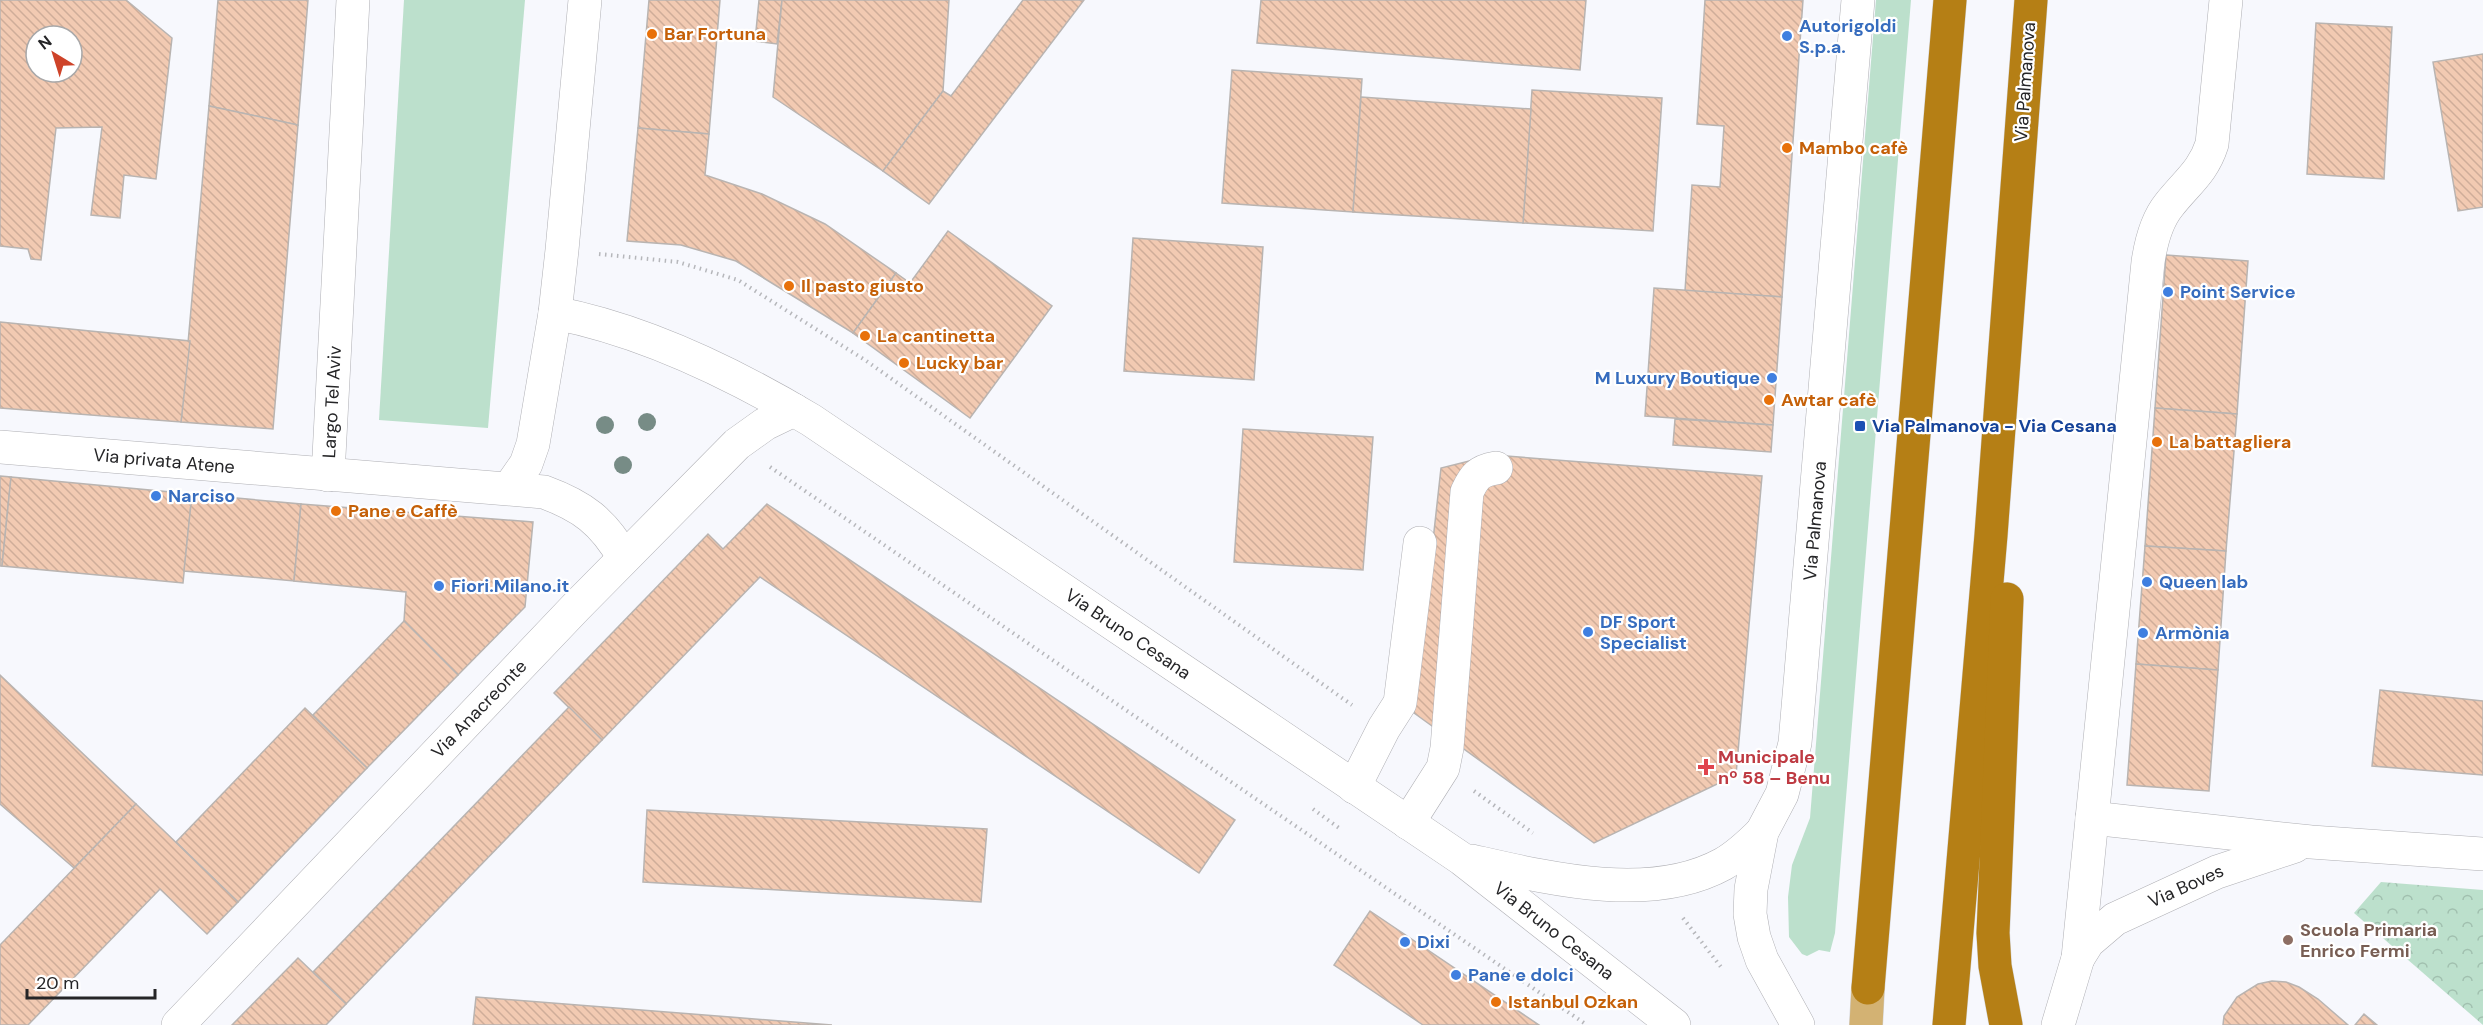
<svg xmlns="http://www.w3.org/2000/svg" width="2483" height="1025" viewBox="0 0 2483 1025" font-family="'DM Sans',sans-serif">
	<defs>
		<pattern id="park-crowns" width="20" height="18" patternUnits="userSpaceOnUse" patternTransform="scale(1.5)"><rect width="20" height="18" fill="#bce0cc"/><path d="M2 6a3 3 0 1 1 6 0M12 15a3 3 0 1 1 6 0" fill="none" stroke="#a1c0af"/></pattern>
		<pattern id="building-back-hatch" width="6" height="6" patternUnits="userSpaceOnUse" patternTransform="scale(1.5)"><rect width="6" height="6" fill="#f2cab2"/><path d="M-1 5l2 2M0 0l6 6M5-1l2 2" fill="none" stroke="#cfad99"/></pattern>
	</defs>
	<rect width="100%" height="100%" fill="#f7f8fd"/>
	<!-- green -->
	<g fill="#bce0cc">
		<polygon points="404,0 525,0 488,428 379,420"/>
		<polygon points="1876,0 1911,0 1835,933 1830,952 1819,950 1807,956 1802,954 1789,937 1788,897 1792,865 1810,818"/>
	</g>
	<!-- park -->
	<polygon fill="url(#park-crowns)" points="2381,882 2483,890 2483,1025 2354,913"/>
	<!-- building -->
	<g fill="url(#building-back-hatch)" stroke="#b9b4b1" stroke-width="1.5" fill-rule="evenodd">
		<path d="M0 0H126L172 38 156 179 124 175 120 218 91 215 102 127 56 128 41 260 31 259 28 249 0 246ZM36 36H72V72H36Z"/>
		<polygon points="218,0 308,0 298,125 209,106"/>
		<polygon points="649,0 720,0 709,134 638,128"/>
		<polygon points="759,0 782,0 777,44 755,41"/>
		<polygon points="782,0 949,0 943,91 883,171 773,97"/>
		<polygon points="1023,0 1084,0 929,204 883,171 943,91 951,96"/>
		<polygon points="1261,0 1586,0 1580,70 1257,43"/>
		<polygon points="1705,0 1803,0 1782,297 1685,291 1692,185 1720,187 1724,126 1697,124"/>
		<polygon points="2316,23 2392,27 2384,179 2307,174"/>
		<polygon points="2483,54 2483,207 2458,211 2433,62"/>
		<polygon points="1232,70 1362,79 1353,212 1222,203"/>
		<polygon points="1532,90 1662,98 1653,231 1523,223"/>
		<polygon points="1361,97 1531,109 1523,223 1353,212"/>
		<polygon points="209,106 298,125 273,429 181,422"/>
		<polygon points="638,128 709,134 705,175 762,194 825,224 896,273 853,333 736,261 681,245 627,241"/>
		<polygon points="948,231 1052,306 970,418 853,333 896,273 910,283"/>
		<polygon points="1133,238 1263,247 1254,380 1124,371"/>
		<polygon points="2166,255 2248,261 2237,414 2155,408"/>
		<polygon points="1654,288 1782,297 1773,425 1645,416"/>
		<polygon points="0,322 190,341 181,422 0,408"/>
		<polygon points="2155,408 2237,414 2226,551 2145,546"/>
		<polygon points="1675,419 1773,425 1771,452 1673,445"/>
		<polygon points="1243,429 1373,437 1363,570 1234,562"/>
		<polygon points="1493,455 1762,476 1736,775 1594,843 1414,713 1441,468"/>
		<polygon points="0,476 11,477 2,566 0,566"/>
		<polygon points="11,477 192,494 183,583 2,566"/>
		<polygon points="192,494 301,504 294,581 184,571"/>
		<polygon points="301,504 533,522 525,607 458,675 404,621 406,592 294,581"/>
		<polygon points="767,504 1235,820 1199,873 760,577 602,740 554,693 708,534 723,549"/>
		<polygon points="2145,546 2226,551 2218,670 2136,664"/>
		<polygon points="404,621 458,675 367,768 313,715"/>
		<polygon points="2136,664 2218,670 2209,791 2127,785"/>
		<polygon points="0,675 136,804 74,868 0,804"/>
		<polygon points="2380,690 2483,701 2483,775 2372,766"/>
		<polygon points="569,707 602,740 346,1004 313,972"/>
		<polygon points="305,708 367,768 238,902 176,842"/>
		<polygon points="136,804 238,902 207,934 160,889 28,1025 0,1025 0,945"/>
		<polygon points="647,810 987,829 981,902 643,882"/>
		<polygon points="1370,911 1539,1025 1423,1025 1349,975 1334,965"/>
		<polygon points="298,958 346,1004 326,1025 232,1025"/>
		<polygon points="2272,981 2286,982 2299,987 2318,999 2348,1025 2223,1025 2224,1016 2237,997 2258,984"/>
		<polygon points="476,997 832,1025 473,1025"/>
		<polygon points="2364,1014 2377,1025 2355,1025"/>
	</g>
	<g fill="none" stroke-linecap="round" stroke-linejoin="round">
		<defs>
			<g id="minor">
				<path d="M555 313C643 330 734 374 811 420L1462 859 1674 1025"/>
				<path d="M0 447 544 492C582 506 603 521 624 558"/>
				<polyline points="328,475 353,0"/>
				<polyline points="510,487 526,464 533,444 555,313 562,250 585,0"/>
				<polyline points="1354,787 1384,728 1400,703 1420,543"/>
				<polyline points="2092,818 2311,842 2483,854"/>
				<path d="M1408 823 1443 768 1447 748 1467 492C1474 477 1478 471 1496 468"/>
				<path d="M1472 861C1547 878 1650 904 1723 864 1737 856 1750 844 1762 832"/>
				<polyline points="2078,958 2088,942 2115,919 2217,872 2295,846"/>
				<polyline points="178,1025 576,607 737,444 765,424 794,410"/>
				<polyline points="1798,1025 1762,960 1754,937 1750,914 1751,889 1762,832 1782,794 1795,743 1858,0"/>
				<path d="M2058 1025 2078 958 2148 262C2151 242 2156 221 2169 205 2187 182 2203 172 2212 144L2226 0"/>
			</g>
			<polyline id="major" points="1866,1025 1868,988"/>
			<g id="highway">
				<polyline points="1868,988 1950,0"/>
				<polyline points="1949,1025 1991,535 2031,0"/>
				<polyline points="2006,1025 1995,966 1993,933 2007,599"/>
			</g>
		</defs>
		<!-- minor casing -->
		<use href="#minor" stroke="#afafb4" stroke-width="34"/>
		<!-- major casing -->
		<use href="#major" stroke="#d3d3d4" stroke-width="34"/>
		<!-- highway casing -->
		<use href="#highway" stroke="#d3d3d4" stroke-width="34"/>
		<!-- path -->
		<g stroke="#b6b7bb" stroke-width="4" stroke-dasharray="1.5 4.5" stroke-linecap="butt">
			<polyline points="599,254 678,262 738,280 865,360 1352,705"/>
			<polyline points="770,467 1587,1025"/>
			<polyline points="1474,791 1533,833"/>
			<polyline points="1313,809 1339,828"/>
			<polyline points="1683,918 1721,967"/>
		</g>
		<!-- minor -->
		<use href="#minor" stroke="#fff" stroke-width="33"/>
		<!-- major -->
		<use href="#major" stroke="#d3b273" stroke-width="33"/>
		<!-- highway -->
		<use href="#highway" stroke="#b57f15" stroke-width="33"/>
	</g>
	<!-- trees -->
	<g fill="#778c86">
		<circle cx="647" cy="422" r="9"/>
		<circle cx="605" cy="425" r="9"/>
		<circle cx="623" cy="465" r="9"/>
	</g>
	<!-- markers -->
	<g fill="#e8710a" stroke="#fff" stroke-width="2">
		<circle cx="652" cy="34" r="6"/>
		<circle cx="1787" cy="148" r="6"/>
		<circle cx="789" cy="286" r="6"/>
		<circle cx="865" cy="336" r="6"/>
		<circle cx="904" cy="363" r="6"/>
		<circle cx="1769" cy="400" r="6"/>
		<circle cx="2157" cy="442" r="6"/>
		<circle cx="336" cy="511" r="6"/>
		<circle cx="1496" cy="1002" r="6"/>
	</g>
	<g fill="#3f7fe0" stroke="#fff" stroke-width="2">
		<circle cx="1787" cy="36" r="6"/>
		<circle cx="2168" cy="292" r="6"/>
		<circle cx="1772" cy="378" r="6"/>
		<circle cx="156" cy="496" r="6"/>
		<circle cx="2147" cy="582" r="6"/>
		<circle cx="439" cy="586" r="6"/>
		<circle cx="1588" cy="632" r="6"/>
		<circle cx="2143" cy="633" r="6"/>
		<circle cx="1405" cy="942" r="6"/>
		<circle cx="1456" cy="975" r="6"/>
	</g>
	<rect fill="#1a4fb4" stroke="#fff" stroke-width="2" x="1854" y="420" width="12" height="12" rx="3"/>
	<path fill="#e0444e" stroke="#fff" stroke-width="2" d="M1703 758h6v6h6v6h-6v6h-6v-6h-6v-6h6z"/>
	<circle fill="#8d6e63" stroke="#fff" stroke-width="2" cx="2288" cy="940" r="6"/>
	<g text-anchor="middle" stroke-width="4.5" stroke-linejoin="round" paint-order="stroke">
		<!-- shop labels -->
		<g font-size="18" font-weight="bold" fill="#366cbe" stroke="#fff" text-anchor="start">
			<text x="1799" y="32">Autorigoldi<tspan x="1799" dy="21">S.p.a.</tspan></text>
			<text x="2180" y="298">Point Service</text>
			<text x="1760" y="384" text-anchor="end">M Luxury Boutique</text>
			<text x="168" y="502">Narciso</text>
			<text x="2159" y="588">Queen lab</text>
			<text x="451" y="592">Fiori.Milano.it</text>
			<text x="1600" y="628">DF Sport<tspan x="1600" dy="21">Specialist</tspan></text>
			<text x="2155" y="639">Armònia</text>
			<text x="1417" y="948">Dixi</text>
			<text x="1468" y="981">Pane e dolci</text>
		</g>
		<!-- food labels -->
		<g font-size="18" font-weight="bold" fill="#c56008" stroke="#fff" text-anchor="start">
			<text x="664" y="40">Bar Fortuna</text>
			<text x="1799" y="154">Mambo cafè</text>
			<text x="801" y="292">Il pasto giusto</text>
			<text x="877" y="342">La cantinetta</text>
			<text x="916" y="369">Lucky bar</text>
			<text x="1781" y="406">Awtar cafè</text>
			<text x="2169" y="448">La battagliera</text>
			<text x="348" y="517">Pane e Caffè</text>
			<text x="1508" y="1008">Istanbul Ozkan</text>
		</g>
		<!-- street labels -->
		<g font-size="18" fill="#252527" stroke="#fff">
			<text transform="translate(2025 82) rotate(-86)" y="6">Via Palmanova</text>
			<text transform="translate(332 402) rotate(-87)" y="6">Largo Tel Aviv</text>
			<text transform="translate(164 461) rotate(5)" y="6">Via privata Atene</text>
			<text transform="translate(1815 521) rotate(-85)" y="6">Via Palmanova</text>
			<text transform="translate(1128 634) rotate(34)" y="6">Via Bruno Cesana</text>
			<text transform="translate(479 709) rotate(-46)" y="6">Via Anacreonte</text>
			<text transform="translate(2186 886) rotate(-24)" y="6">Via Boves</text>
			<text transform="translate(1554 931) rotate(38)" y="6">Via Bruno Cesana</text>
		</g>
		<!-- transit labels -->
		<g font-size="18" font-weight="bold" fill="#164399" stroke="#fff" text-anchor="start">
			<text x="1872" y="432">Via Palmanova - Via Cesana</text>
		</g>
		<!-- health labels -->
		<g font-size="18" font-weight="bold" fill="#be3a42" stroke="#fff" text-anchor="start">
			<text x="1718" y="763">Municipale<tspan x="1718" dy="21">nº 58 – Benu</tspan></text>
		</g>
		<!-- education labels -->
		<g font-size="18" font-weight="bold" fill="#785e54" stroke="#fff" text-anchor="start">
			<text x="2300" y="936">Scuola Primaria<tspan x="2300" dy="21">Enrico Fermi</tspan></text>
		</g>
	</g>
	<!-- north arrow -->
	<g transform="translate(54 54) rotate(322)"><circle r="28" fill="#ffffff" stroke="#a8a8a9" stroke-width="1.5"/>
	<path d="M0-4.5L10 22L0 15L-10 22Z" fill="#ce4329"/>
	<text y="-9" font-size="16" font-weight="bold" text-anchor="middle" fill="#252527">N</text>
	</g>
	<!-- scale -->
	<path d="M27 989v9h128v-9" fill="none" stroke="#252527" stroke-width="3"/>
	<text x="36" y="989" font-size="18" fill="#252527" stroke="#ffffff" stroke-width="4.5" paint-order="stroke">20 m</text>
</svg>
